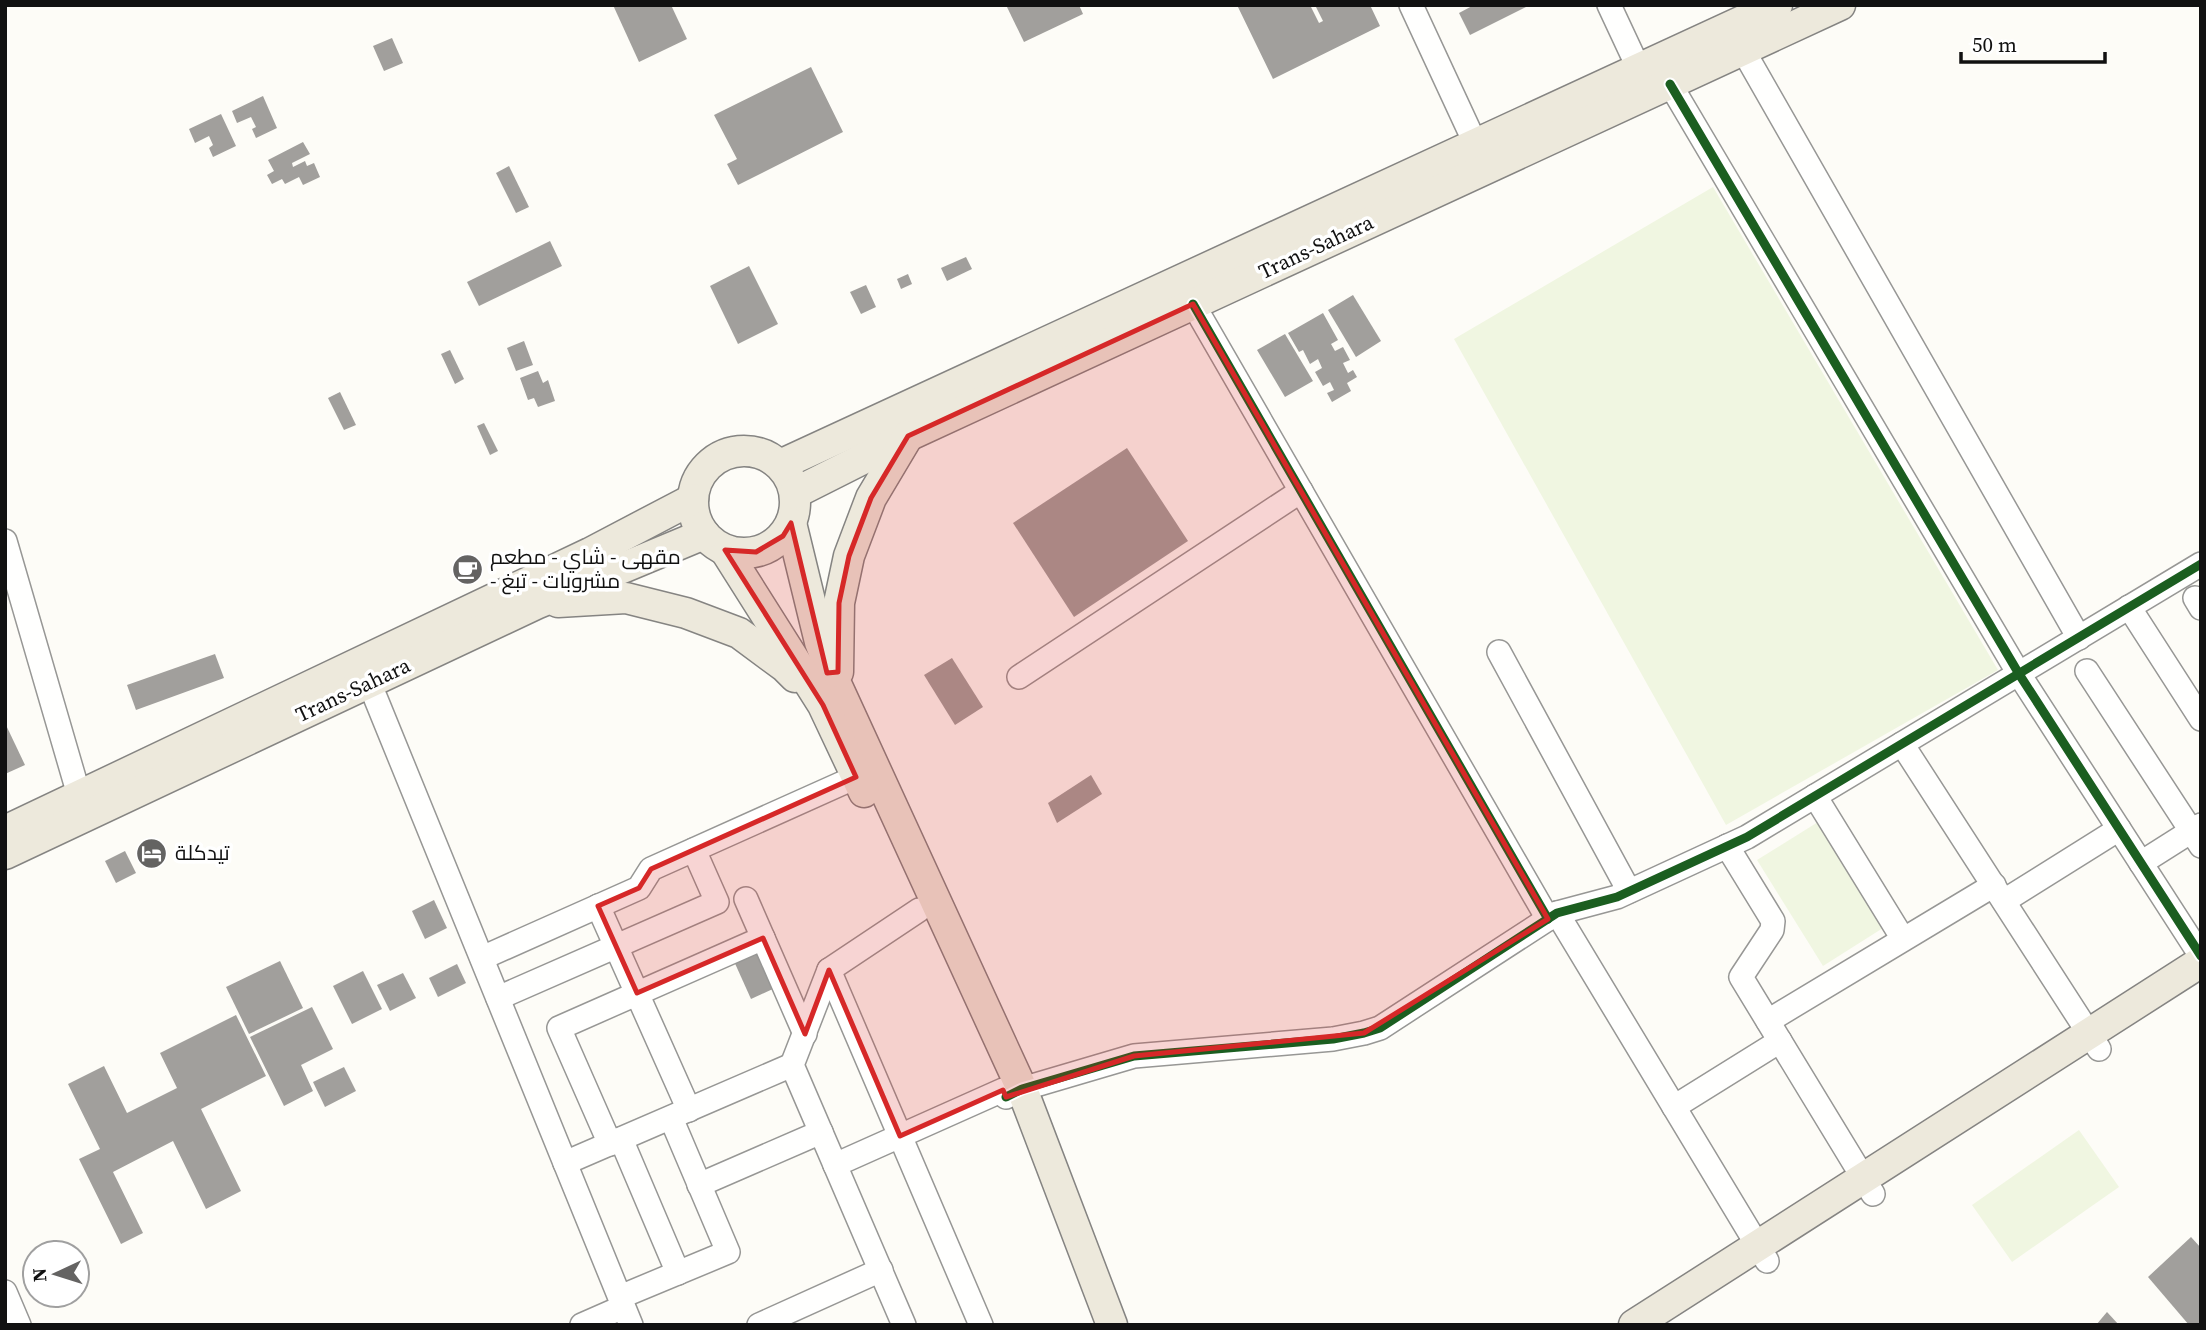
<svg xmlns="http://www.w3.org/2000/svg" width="2206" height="1330" viewBox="0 0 2206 1330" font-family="'Source Serif 4',Cairo,serif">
	<rect width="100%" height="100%" fill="#fdfcf7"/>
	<!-- pitch -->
	<g fill="#f0f6e1">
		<polygon points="1713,187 1998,670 1726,825 1454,339"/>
		<polygon points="1818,822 1883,928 1823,966 1757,860"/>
		<polygon points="2079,1130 2119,1187 2012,1262 1972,1205"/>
	</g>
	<!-- building -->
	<g fill="#a19f9c">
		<polygon points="613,5 671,5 687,39 639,62"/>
		<polygon points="1006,5 1079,5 1083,14 1024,42"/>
		<polygon points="1237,5 1310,5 1319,23 1323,21 1315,5 1370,5 1380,26 1273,79"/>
		<polygon points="1474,5 1530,5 1470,35 1459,13"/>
		<polygon points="392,38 403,63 384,71 373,46"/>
		<polygon points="811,67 843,132 738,185 727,164 737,159 714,115"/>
		<polygon points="263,96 277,128 256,138 252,129 256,127 251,117 237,123 232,111"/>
		<polygon points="221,114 236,146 213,157 209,148 213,145 209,136 195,143 189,129"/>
		<polygon points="303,142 310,154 292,163 293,167 305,161 307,166 314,163 320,177 303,185 299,177 285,184 282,179 272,184 267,175 274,171 268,160"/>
		<polygon points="509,166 529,207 516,213 496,173"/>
		<polygon points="550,241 562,266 479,306 467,282"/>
		<polygon points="966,257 972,269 947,281 941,268"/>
		<polygon points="749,266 778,324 738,344 710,286"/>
		<polygon points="908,274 912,284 901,289 897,279"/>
		<polygon points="866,285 876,307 861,314 850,292"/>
		<polygon points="1353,295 1381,341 1356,357 1328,310"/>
		<polygon points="1323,313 1338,340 1331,344 1335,351 1343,347 1350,360 1343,363 1348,373 1353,370 1357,377 1347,383 1351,391 1332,402 1327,393 1334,390 1330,382 1323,386 1315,372 1322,368 1318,359 1310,364 1303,350 1299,352 1288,333"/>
		<polygon points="1285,334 1313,381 1285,397 1257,350"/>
		<polygon points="524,341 533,365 516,371 507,348"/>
		<polygon points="450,350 464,379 455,384 441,354"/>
		<polygon points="538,371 543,383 548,380 555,401 538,407 534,398 528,400 520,378"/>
		<polygon points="340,392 356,425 344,430 328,398"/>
		<polygon points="484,423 498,451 490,455 477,426"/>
		<polygon points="1127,448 1188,541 1074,617 1013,523"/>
		<polygon points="215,654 224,678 136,710 127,685"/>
		<polygon points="952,658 983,707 955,725 924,675"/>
		<polygon points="5,723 25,765 5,774"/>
		<polygon points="1091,775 1102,794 1057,823 1048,803"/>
		<polygon points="125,851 136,873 116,883 105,861"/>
		<polygon points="434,900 447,928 425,939 412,911"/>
		<polygon points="758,948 775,988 751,999 733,959"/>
		<polygon points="280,961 303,1008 249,1034 226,987"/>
		<polygon points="457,964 466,983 438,997 429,978"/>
		<polygon points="363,971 382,1009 352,1024 333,986"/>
		<polygon points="403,973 416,998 390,1011 377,985"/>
		<polygon points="312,1007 333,1049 301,1065 313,1091 284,1106 250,1037"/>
		<polygon points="236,1015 266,1076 201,1109 241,1191 206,1209 173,1141 113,1172 143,1233 121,1244 79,1159 100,1149 68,1084 104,1066 127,1113 177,1088 160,1053"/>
		<polygon points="344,1067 356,1091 325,1107 313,1082"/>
		<polygon points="2191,1237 2201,1248 2201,1325 2189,1325 2148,1277"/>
		<polygon points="2107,1312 2119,1325 2096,1325"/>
	</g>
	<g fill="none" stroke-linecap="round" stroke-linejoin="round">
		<defs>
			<g id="minor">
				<polyline points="1411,5 1482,158"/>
				<polyline points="1609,5 1645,82"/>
				<polyline points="1743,50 2079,638"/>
				<polyline points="1670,84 2019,674 2201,956"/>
				<polyline points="1193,304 1548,919"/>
				<polyline points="5,541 79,795"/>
				<polyline points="2195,598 2201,608"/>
				<polyline points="2129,607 2201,719"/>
				<polyline points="1499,652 1629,891"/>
				<polyline points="2087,671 2201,846"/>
				<polyline points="1019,677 1301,491"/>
				<polyline points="369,682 631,1325"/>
				<polyline points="1902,744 2099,1049"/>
				<polyline points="1815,796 1903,939"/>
				<polyline points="1727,846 1773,921 1772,930 1741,977 1873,1194"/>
				<polyline points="2141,863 2201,825"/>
				<polyline points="746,899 805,1034"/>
				<polyline points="2004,901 2119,829"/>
				<polyline points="598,906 689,1110"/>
				<polyline points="1557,913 1767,1261"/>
				<polyline points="482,958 639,888 651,869 856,777"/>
				<polyline points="829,970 981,1325"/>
				<polyline points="498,998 717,902 694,850"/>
				<polyline points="1768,1021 1994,885"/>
				<polyline points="1006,1097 1022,1089 1134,1056 1333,1039 1364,1033 1380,1028 1557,913 1617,897 1747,837 2201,564"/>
				<polyline points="1674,1107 1780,1041"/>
				<polyline points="621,1139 678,1273"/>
				<polyline points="610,1144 559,1028 763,938"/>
				<polyline points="565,1163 792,1065"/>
				<polyline points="835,1165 1003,1090"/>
				<polyline points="699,1185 821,1132"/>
				<polyline points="5,1292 19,1325"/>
				<polyline points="620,1297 728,1252 671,1118"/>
				<polyline points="582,1325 623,1307"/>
				<polyline points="759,1325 881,1270"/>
				<polyline points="904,1325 792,1065 829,970 919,910"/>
			</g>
			<g id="major">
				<circle cx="744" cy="502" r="51"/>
				<polyline points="780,465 1777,5"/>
				<polyline points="795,493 908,436 1840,5"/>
				<polyline points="791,523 820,642 837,686 1022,1089 1112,1325"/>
				<polyline points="725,550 823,705 864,792"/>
				<polyline points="558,602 626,598 686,613 739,633 785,667 795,677"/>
				<polyline points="838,672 839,603 849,556 871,498 908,436"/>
				<polyline points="5,831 590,553 693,499"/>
				<polyline points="5,854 536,604 704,534"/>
				<polyline points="1634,1325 2201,962"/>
			</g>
		</defs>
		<!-- minor casing -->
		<use href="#minor" stroke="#979795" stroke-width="26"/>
		<!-- major casing -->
		<use href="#major" stroke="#858482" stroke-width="33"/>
		<!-- minor -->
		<use href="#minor" stroke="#fffffe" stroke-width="23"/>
		<!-- major -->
		<use href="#major" stroke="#ede9dc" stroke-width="30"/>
		<defs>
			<g id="cycleway">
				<polyline points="1670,84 2019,674 2201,956"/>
				<polyline points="1193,304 1548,919"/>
				<polyline points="1006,1097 1022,1089 1134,1056 1333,1039 1364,1033 1380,1028 1557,913 1617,897 1747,837 2201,564"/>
			</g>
		</defs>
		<!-- cycleway casing -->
		<use href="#cycleway" stroke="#fff" stroke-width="13"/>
		<!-- cycleway -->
		<use href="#cycleway" stroke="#1b5e20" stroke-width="9"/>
	</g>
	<!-- marked area -->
	<path fill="#d62828" fill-opacity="0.2" stroke="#d62828" stroke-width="5" stroke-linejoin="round" d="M1193 304 1548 919 1364 1033 1134 1056 1006 1097 1003 1090 900 1136 829 970 805 1034 763 938 637 993 598 906 639 888 651 869 856 777 823 705 725 550 756 552 783 536 791 523 827 673 838 672 839 603 849 556 871 498 908 436Z"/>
	<!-- icons -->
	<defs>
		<symbol id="cafe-disc" viewBox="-11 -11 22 22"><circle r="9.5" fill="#646362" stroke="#fff"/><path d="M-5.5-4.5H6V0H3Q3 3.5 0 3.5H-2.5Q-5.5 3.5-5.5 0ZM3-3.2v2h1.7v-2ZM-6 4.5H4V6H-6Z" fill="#fff"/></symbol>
		<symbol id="hotel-disc" viewBox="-11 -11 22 22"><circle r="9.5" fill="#646362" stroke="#fff"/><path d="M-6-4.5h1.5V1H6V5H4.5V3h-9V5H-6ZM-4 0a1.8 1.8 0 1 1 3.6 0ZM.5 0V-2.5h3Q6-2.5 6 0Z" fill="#fff"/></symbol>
	</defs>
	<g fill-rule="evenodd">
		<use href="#cafe-disc" x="450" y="552" width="35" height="35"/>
		<use href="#hotel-disc" x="134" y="836" width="35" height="35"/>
	</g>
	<g text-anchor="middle" stroke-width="7" stroke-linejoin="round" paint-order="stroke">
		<!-- street labels -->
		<g font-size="21" fill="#111" stroke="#fff">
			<text transform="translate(1316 247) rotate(-25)" y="7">Trans-Sahara</text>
			<text transform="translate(353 690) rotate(-25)" y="7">Trans-Sahara</text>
		</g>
		<!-- poi labels -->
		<g font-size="21" fill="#111" stroke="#fff" text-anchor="start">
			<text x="490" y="564">مقهى - شاي - مطعم<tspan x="490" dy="24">- مشروبات - تبغ</tspan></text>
			<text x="175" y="860">تيدكلة</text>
		</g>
	</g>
	<!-- border -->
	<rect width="2206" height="1330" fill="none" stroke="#111111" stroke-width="14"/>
	<!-- north arrow -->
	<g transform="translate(56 1274) rotate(266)"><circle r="33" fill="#ffffff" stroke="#a0a0a0" stroke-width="2"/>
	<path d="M0-5L12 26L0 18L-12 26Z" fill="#646362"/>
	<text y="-10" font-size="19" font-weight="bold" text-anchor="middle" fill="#111111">N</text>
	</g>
	<!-- scale -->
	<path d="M1961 52v10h144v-10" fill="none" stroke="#111111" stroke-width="3.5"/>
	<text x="1972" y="52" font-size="21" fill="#111111" stroke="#ffffff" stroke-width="5" paint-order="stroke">50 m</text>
</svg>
